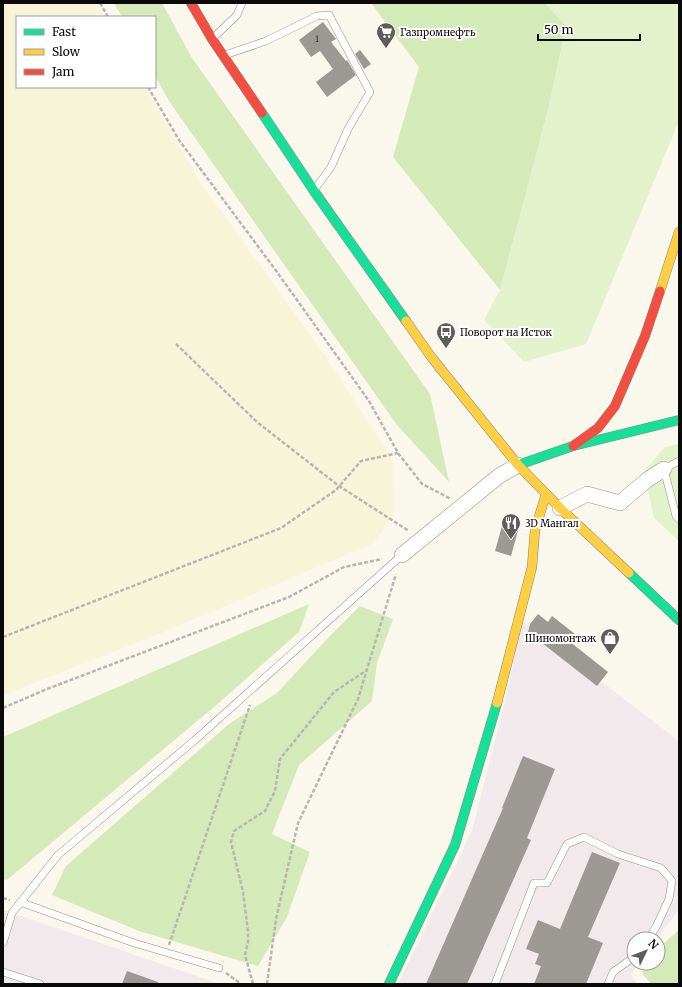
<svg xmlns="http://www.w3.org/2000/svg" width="682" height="987" viewBox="0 0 682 987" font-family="Merriweather,serif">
	<rect width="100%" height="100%" fill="#faf7ed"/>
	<!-- industrial -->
	<g fill="#f1e9ec">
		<polygon points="522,621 679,741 679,909 657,939 634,939 634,963 640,963 631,974 637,984 398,984 472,831 507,693"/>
		<polygon points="3,910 220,984 3,984"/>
	</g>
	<!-- farmland -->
	<polygon fill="#f8f4d7" points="3,3 96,3 104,17 17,17 17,87 145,87 200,182 324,354 393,460 394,513 374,543 159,634 3,695"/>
	<!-- green -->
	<g fill="#e3f2ca">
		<polygon points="545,3 679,3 679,121 586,344 524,362 484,320 500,290 549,106 566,27"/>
		<polygon points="679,444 679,541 654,518 644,471 665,447"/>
	</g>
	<!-- forest -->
	<g fill="#d4eab8">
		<polygon points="114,3 162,3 192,58 430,394 449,482 397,425 169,101 155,76 155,17 122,17"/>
		<polygon points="371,3 545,3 566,26 549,106 500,290 393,157 419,67"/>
		<polygon points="309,604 299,632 214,707 7,880 3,879 3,737"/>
		<polygon points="360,606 393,619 377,663 372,701 299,765 272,834 310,852 287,917 258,966 139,931 52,895 66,866 229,724 277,693 327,639"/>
		<polygon points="679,930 679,984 651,984 642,973 649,963 658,963 658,951 664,943"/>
	</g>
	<!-- building -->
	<g fill="#9c9994">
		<polygon points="323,22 336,39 331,42 346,61 347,60 356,75 327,97 316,82 333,69 320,51 311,57 299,40"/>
		<polygon points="360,50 371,64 364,69 355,54"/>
		<polygon points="502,526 518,531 511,556 495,551"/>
		<polygon points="538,614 548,622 552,616 575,634 569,641 608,672 597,686 528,632 530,624"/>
		<polygon points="523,756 555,769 527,838 531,840 467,984 426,984 503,808 502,808"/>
		<polygon points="592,852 620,863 588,937 603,943 586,984 534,984 541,966 535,964 539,954 526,949 538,920 560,929"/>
		<polygon points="127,971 158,982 158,984 122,984"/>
	</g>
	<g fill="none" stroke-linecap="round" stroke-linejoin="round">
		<defs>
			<g id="lane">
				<polyline points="213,38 237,15 242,3"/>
				<polyline points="225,55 266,41 317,16 329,15 370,92 348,129 331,167 315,189"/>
				<polyline points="679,461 664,469 676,516 679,519"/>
				<polyline points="20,902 134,943 219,968"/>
				<polyline points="3,943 12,913 58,855 195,740 402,555"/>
				<polyline points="3,972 40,984"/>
				<polyline points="495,984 534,883 547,883 567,844 584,837 618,854 661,868 672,881 669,899 656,927 648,939"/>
				<polyline points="608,984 613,972 634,957"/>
			</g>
			<g id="street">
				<polyline points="560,508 587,494 620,503 647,480 664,469"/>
				<polyline points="402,555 499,476 518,465"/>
			</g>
			<g id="fast">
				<polyline points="262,113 314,191 406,321"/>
				<polyline points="518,465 573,446 679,420"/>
				<polyline points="629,573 679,620"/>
				<polyline points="389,984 455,845 497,703"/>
			</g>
			<g id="slow">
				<polyline points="660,291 679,232"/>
				<polyline points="406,321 432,358 518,465 560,508 629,573"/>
				<polyline points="497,703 532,567 535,530 546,494"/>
			</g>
			<g id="jam">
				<polyline points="191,3 212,39 262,113"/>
				<polyline points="573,446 598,428 615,406 645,336 660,291"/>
			</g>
		</defs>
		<!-- lane casing -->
		<use href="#lane" stroke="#92918c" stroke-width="8"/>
		<!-- street casing -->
		<use href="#street" stroke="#92918c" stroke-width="16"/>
		<!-- fast casing -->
		<use href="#fast" stroke="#898783" stroke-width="10"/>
		<!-- slow casing -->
		<use href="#slow" stroke="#898783" stroke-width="10"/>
		<!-- jam casing -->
		<use href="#jam" stroke="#898783" stroke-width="10"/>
		<!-- path -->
		<g stroke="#b7b6b5" stroke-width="2.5" stroke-dasharray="4 2" stroke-linecap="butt">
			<polyline points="100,3 108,17"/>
			<polyline points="148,87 179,140 277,272 369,401 398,453 422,484 451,499"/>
			<polyline points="176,344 257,422 339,486 409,531"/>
			<polyline points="3,637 281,528 336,490 361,461 398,453"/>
			<polyline points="3,708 47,689 289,597 344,567 382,559"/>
			<polyline points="3,898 10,900"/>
			<polyline points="169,945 250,705"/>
			<polyline points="226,973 241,984"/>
			<polyline points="253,984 245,955 248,942 248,931 243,892 231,842 234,831 265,811 275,791 280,759 334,692 367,670"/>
			<polyline points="267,984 276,919 298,823 358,699 396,574"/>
		</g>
		<!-- lane -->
		<use href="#lane" stroke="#fefefc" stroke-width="7"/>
		<!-- street -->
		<use href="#street" stroke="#fefefc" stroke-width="15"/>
		<!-- fast -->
		<use href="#fast" stroke="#16e098" stroke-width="9"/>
		<!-- slow -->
		<use href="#slow" stroke="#ffcf43" stroke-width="9"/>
		<!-- jam -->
		<use href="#jam" stroke="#f24e42" stroke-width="9"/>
	</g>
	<!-- icons -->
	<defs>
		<symbol id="supermarket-pin" viewBox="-11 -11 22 30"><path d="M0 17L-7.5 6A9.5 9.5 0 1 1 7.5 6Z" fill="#5e5d59" stroke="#fff"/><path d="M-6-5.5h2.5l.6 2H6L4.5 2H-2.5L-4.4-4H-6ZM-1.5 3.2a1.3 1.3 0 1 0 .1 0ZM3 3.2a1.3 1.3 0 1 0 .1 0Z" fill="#fff"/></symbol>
		<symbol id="bus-pin" viewBox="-11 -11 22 30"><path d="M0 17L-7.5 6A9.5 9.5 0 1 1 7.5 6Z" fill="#5e5d59" stroke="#fff"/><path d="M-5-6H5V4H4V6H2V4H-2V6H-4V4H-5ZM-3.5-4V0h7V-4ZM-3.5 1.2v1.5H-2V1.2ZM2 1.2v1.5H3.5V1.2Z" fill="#fff"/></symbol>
		<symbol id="restaurant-pin" viewBox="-11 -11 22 30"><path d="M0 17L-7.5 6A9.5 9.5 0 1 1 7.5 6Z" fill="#5e5d59" stroke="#fff"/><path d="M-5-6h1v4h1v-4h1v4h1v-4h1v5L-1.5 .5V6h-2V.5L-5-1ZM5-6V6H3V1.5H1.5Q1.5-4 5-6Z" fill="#fff"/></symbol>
		<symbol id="shop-pin" viewBox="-11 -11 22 30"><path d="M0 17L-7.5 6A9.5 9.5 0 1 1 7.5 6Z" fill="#5e5d59" stroke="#fff"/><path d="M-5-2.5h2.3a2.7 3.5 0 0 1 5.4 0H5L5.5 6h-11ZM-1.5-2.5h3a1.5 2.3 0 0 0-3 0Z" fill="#fff"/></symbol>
	</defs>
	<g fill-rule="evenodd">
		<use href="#supermarket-pin" x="375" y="21" width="22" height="30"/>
		<use href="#bus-pin" x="435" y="321" width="22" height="30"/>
		<use href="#restaurant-pin" x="500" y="512" width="22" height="30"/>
		<use href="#shop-pin" x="599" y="627" width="22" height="30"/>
	</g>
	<g text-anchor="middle" stroke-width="4" stroke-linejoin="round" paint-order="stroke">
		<!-- number labels -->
		<g font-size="8" fill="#2e2e2c">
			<text x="317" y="42">1</text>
		</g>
		<!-- poi labels -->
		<g font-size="10" fill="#0a0a0a" stroke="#fff" text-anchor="start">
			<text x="400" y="36">Газпромнефть</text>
			<text x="460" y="336">Поворот на Исток</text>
			<text x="525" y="527">3D Мангал</text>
			<text x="596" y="642" text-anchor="end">Шиномонтаж</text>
		</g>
	</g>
	<!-- border -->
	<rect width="682" height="987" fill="none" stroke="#0a0a0a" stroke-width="8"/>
	<!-- legend -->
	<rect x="16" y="16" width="140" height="72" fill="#ffffff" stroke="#9d9d9d"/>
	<rect x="24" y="29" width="20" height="6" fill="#16e098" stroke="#9d9d9d"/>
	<text x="52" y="36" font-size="12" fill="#0a0a0a">Fast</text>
	<rect x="24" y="49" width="20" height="6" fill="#ffcf43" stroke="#9d9d9d"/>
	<text x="52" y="56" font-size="12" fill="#0a0a0a">Slow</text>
	<rect x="24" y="69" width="20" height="6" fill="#f24e42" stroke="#9d9d9d"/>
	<text x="52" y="76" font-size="12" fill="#0a0a0a">Jam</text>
	<!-- north arrow -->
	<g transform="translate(646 951) rotate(47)"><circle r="19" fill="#ffffff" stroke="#9d9d9d"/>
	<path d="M0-3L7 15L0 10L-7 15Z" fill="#5e5d59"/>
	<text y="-6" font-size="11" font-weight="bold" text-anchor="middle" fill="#0a0a0a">N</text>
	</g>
	<!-- scale -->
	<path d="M538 34v6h102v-6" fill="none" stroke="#0a0a0a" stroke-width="2"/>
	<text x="544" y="34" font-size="12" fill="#0a0a0a" stroke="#ffffff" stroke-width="3" paint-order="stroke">50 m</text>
</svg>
